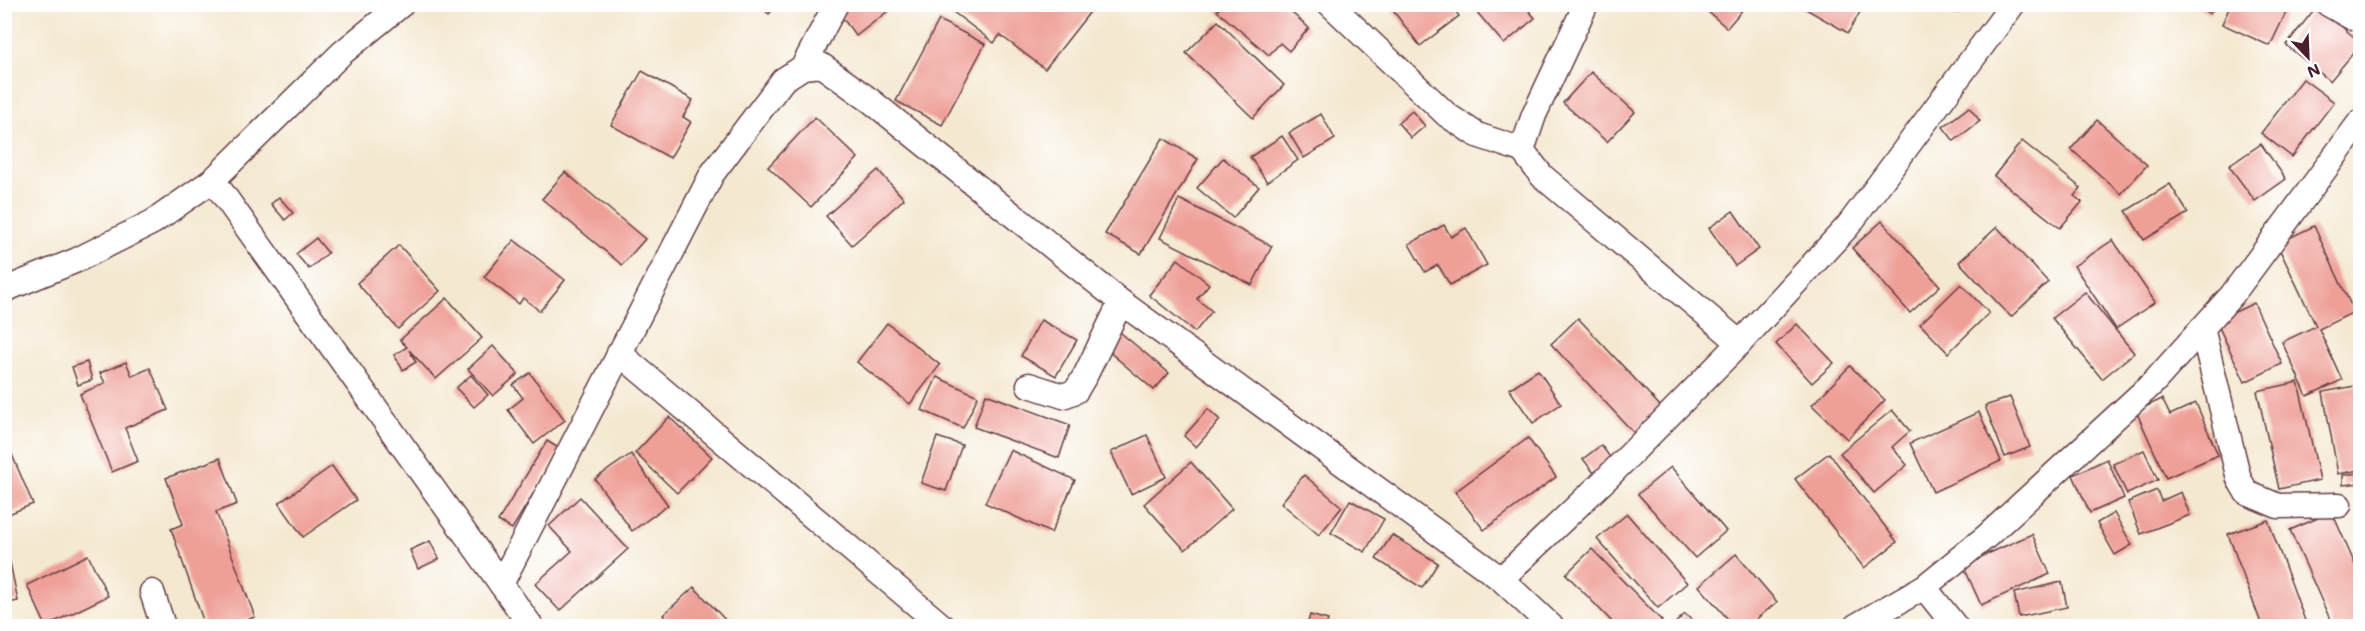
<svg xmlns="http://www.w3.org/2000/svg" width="2365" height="631" viewBox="0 0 2365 631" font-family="Mali,sans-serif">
	<rect width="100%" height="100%" fill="#fff"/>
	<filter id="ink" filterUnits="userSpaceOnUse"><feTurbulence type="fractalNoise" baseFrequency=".0167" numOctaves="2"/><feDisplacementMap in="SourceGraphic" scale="12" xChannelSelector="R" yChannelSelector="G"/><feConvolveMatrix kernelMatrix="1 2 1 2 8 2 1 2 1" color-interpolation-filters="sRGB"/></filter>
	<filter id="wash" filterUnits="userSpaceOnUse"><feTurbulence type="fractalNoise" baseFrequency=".008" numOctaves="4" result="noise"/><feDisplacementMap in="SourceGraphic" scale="24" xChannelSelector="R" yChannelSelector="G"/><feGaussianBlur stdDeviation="1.35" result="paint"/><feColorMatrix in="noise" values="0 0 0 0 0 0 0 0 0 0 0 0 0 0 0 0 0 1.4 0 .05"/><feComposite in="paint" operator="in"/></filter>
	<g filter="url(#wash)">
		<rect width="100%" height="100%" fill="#f4e8d0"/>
		<g id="blocks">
			<!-- building -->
			<g fill="#ee9f96">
				<polygon points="757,4 777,4 769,14"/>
				<polygon points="832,4 897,4 856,36"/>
				<polygon points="950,4 1088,4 1093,8 1045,69 1000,35 994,43 948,8"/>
				<polygon points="1223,4 1282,4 1309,28 1289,51 1280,43 1269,55 1217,11"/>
				<polygon points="1388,4 1450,4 1459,16 1420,46"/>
				<polygon points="1470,4 1523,4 1535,18 1504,44"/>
				<polygon points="1699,4 1740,4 1744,8 1727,28"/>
				<polygon points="1797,4 1863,4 1864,5 1848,33"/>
				<polygon points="1934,4 1960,4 1958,12"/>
				<polygon points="2192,4 2215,4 2210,14"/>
				<polygon points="2231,4 2290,4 2270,46 2222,24"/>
				<polygon points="2317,6 2360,42 2360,45 2330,81 2286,45"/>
				<polygon points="939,20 985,44 942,125 896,101"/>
				<polygon points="1218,21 1284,85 1253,118 1186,53"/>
				<polygon points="642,71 693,100 683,117 691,122 670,158 611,125"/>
				<polygon points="1591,72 1635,112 1607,142 1563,103"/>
				<polygon points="2303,79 2334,102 2292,157 2261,133"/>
				<polygon points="1969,107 1980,121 1954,141 1943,127"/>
				<polygon points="1412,111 1425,126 1411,138 1398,123"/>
				<polygon points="1321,114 1335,139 1304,158 1289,133"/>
				<polygon points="815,117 858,158 811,207 768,167"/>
				<polygon points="2097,120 2147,165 2121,194 2071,149"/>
				<polygon points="1282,136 1298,160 1267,182 1250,157"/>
				<polygon points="1163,138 1198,159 1141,254 1105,234"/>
				<polygon points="2022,141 2081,188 2074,196 2082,202 2060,228 1994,176"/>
				<polygon points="2261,144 2286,179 2255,201 2229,166"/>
				<polygon points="1223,158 1259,187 1233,218 1197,188"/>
				<polygon points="878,170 904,199 852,245 826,216"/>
				<polygon points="565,172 645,239 622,265 542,199"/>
				<polygon points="2170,184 2188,213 2144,240 2126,211"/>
				<polygon points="279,197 293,213 285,220 271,204"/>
				<polygon points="1179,199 1272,246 1252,285 1160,238"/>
				<polygon points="1733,211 1759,249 1735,266 1709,228"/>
				<polygon points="1882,221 1940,286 1910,313 1852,248"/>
				<polygon points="1444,225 1451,237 1466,228 1487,265 1450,285 1438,265 1425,272 1409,244"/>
				<polygon points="2314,226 2354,312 2319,329 2342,380 2307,396 2282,342 2316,326 2277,244"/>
				<polygon points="1997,227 2048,282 2011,317 1959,262"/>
				<polygon points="316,238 328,253 309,269 296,254"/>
				<polygon points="514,240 565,280 540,311 523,298 519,304 484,277"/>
				<polygon points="2113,240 2155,302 2116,329 2074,266"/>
				<polygon points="399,245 440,291 398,329 357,283"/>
				<polygon points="1178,259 1209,284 1197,299 1212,311 1195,332 1149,295"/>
				<polygon points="1961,284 1989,313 1948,353 1920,324"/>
				<polygon points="2085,292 2134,353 2102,379 2052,318"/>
				<polygon points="447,298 482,338 436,379 409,350 416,362 403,370 394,355 407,347 400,340"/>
				<polygon points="2254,303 2282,364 2245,382 2216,321"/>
				<polygon points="1578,318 1661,407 1634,433 1551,344"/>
				<polygon points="1041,320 1077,340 1056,376 1021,356"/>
				<polygon points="887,323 940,365 910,404 857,362"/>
				<polygon points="1797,324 1834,363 1812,383 1776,344"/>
				<polygon points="1115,328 1169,373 1154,390 1100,344"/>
				<polygon points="493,346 518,374 493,396 468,369"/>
				<polygon points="87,362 92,380 78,385 72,367"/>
				<polygon points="126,362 132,376 150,368 168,410 125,428 138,461 112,472 80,394 105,383 100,373"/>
				<polygon points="1850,366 1885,400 1847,439 1812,405"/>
				<polygon points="1538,370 1561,404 1533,423 1509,389"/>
				<polygon points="530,373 565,420 534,444 508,410 523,398 513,385"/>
				<polygon points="471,375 488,395 474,407 456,388"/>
				<polygon points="937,377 978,396 963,428 922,410"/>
				<polygon points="2298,382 2320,480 2279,489 2257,391"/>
				<polygon points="2360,385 2360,470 2338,474 2323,392"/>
				<polygon points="986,394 1070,425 1059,458 974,427"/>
				<polygon points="2010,397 2030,447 2005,457 1985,406"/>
				<polygon points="2162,399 2170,415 2196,403 2218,455 2166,478 2136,411"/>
				<polygon points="1208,409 1220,420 1196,447 1184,436"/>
				<polygon points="1892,410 1910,431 1892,447 1907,465 1874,493 1840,453"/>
				<polygon points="1979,412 2001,461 1933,492 1910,443"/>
				<polygon points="669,417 712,457 677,493 635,453"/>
				<polygon points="1147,435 1166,477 1131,494 1111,452"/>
				<polygon points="4,436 33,504 4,516"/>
				<polygon points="937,437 962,445 946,491 921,483"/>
				<polygon points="1528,438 1556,477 1484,530 1455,492"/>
				<polygon points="547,441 560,449 512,529 498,521"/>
				<polygon points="1601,445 1612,460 1594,473 1583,459"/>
				<polygon points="1010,450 1075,480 1051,533 985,503"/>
				<polygon points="2144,450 2158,480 2127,494 2113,464"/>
				<polygon points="1829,453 1897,542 1864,568 1795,479"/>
				<polygon points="631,454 668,505 632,531 595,479"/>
				<polygon points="220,458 237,504 216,512 255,617 228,626 205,626 171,529 183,524 166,478"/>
				<polygon points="2107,459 2124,498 2090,513 2073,475"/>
				<polygon points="1191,462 1232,509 1185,550 1144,504"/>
				<polygon points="332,466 356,500 303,537 279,503"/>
				<polygon points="1671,467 1726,531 1695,558 1638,494"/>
				<polygon points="2360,473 2360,483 2343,485 2343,475"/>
				<polygon points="1304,475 1342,507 1319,535 1281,503"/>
				<polygon points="2157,490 2161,501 2181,492 2190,515 2141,534 2128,502"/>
				<polygon points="580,497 628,549 560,611 535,584 572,551 549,526"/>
				<polygon points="1350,500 1384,519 1365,552 1331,533"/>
				<polygon points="2332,512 2360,576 2360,626 2333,626 2290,530"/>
				<polygon points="2114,513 2132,545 2115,555 2097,523"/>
				<polygon points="1627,514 1687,583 1658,608 1597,539"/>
				<polygon points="2268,520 2307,626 2262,626 2228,534"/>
				<polygon points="2032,534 2050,574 1981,605 1963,565"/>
				<polygon points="1392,535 1438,563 1422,588 1376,559"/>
				<polygon points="430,541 439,559 418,569 410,550"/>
				<polygon points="1592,549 1662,621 1656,626 1616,626 1566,574"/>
				<polygon points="1736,554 1777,602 1748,626 1734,626 1699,586"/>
				<polygon points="88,555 108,596 46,626 27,585"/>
				<polygon points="9,558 18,601 4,604 4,559"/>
				<polygon points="2062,582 2067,607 2019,617 2014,593"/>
				<polygon points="694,587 731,626 674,626 663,615"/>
				<polygon points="1685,614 1698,626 1672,626"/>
				<polygon points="1310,615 1328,620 1326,626 1307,626"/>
			</g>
		</g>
	</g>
	<g filter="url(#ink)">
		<use href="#blocks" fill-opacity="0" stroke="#643d44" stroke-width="1.5"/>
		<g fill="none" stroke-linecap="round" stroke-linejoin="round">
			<defs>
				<g id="minor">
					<polyline points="1330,4 1447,115 1477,135 1522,150"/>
					<polyline points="1586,4 1534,115 1522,150 1542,176 1740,343"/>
					<polyline points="2328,4 2351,17"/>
					<polyline points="803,67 836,4"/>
					<polyline points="213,180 342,53 402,4"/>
					<polyline points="4,290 77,260 153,222 213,180 531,626"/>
					<polyline points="2202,328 2239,479 2247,493 2278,506 2339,505"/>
					<polyline points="619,353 942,626"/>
					<polyline points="1029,385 1063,396 1076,391 1086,374 1121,302"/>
					<polyline points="1501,579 1608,477 1740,343 1848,226 2013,4"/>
					<polyline points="501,584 712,174 783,80 803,67 821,65 871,101 1121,302 1501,579 1551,626"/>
					<polyline points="1924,587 1955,626"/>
					<polyline points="152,592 163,626"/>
					<polyline points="1856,626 1924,587 1987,536 2154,382 2232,295 2360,122"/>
				</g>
			</defs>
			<!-- minor casing -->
			<use href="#minor" stroke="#643d44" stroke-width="27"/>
			<!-- minor -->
			<use href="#minor" stroke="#fff" stroke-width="24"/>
		</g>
	</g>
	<!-- margin -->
	<rect width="2365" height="631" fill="none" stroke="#fff" stroke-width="24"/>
	<!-- north arrow -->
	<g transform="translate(2308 57) rotate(157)" stroke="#ffffff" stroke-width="4.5" paint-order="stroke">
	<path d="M0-4.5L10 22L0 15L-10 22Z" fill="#4a1f2b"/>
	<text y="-9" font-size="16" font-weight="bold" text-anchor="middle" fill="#4a1f2b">N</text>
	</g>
</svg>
